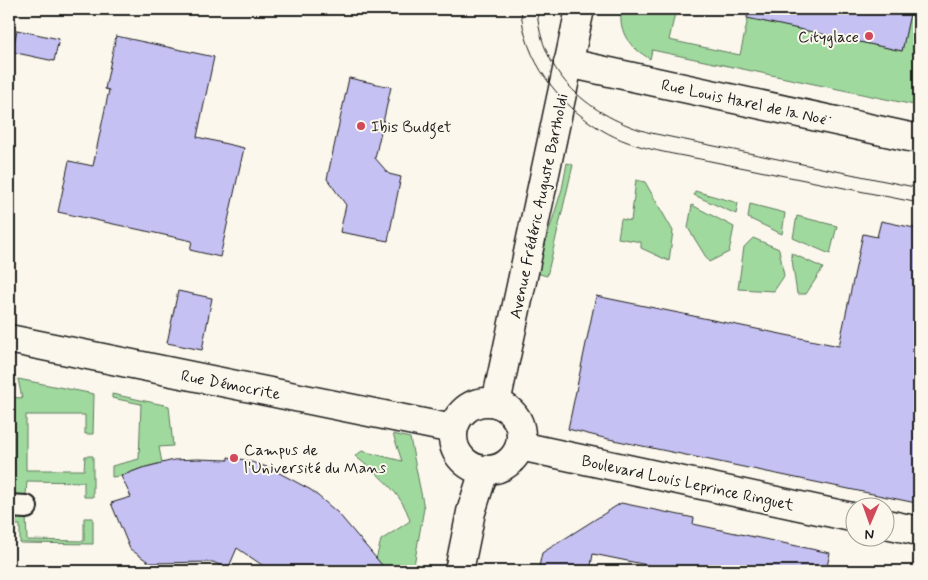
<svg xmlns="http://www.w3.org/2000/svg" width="928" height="580" viewBox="0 0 928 580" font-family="Mynerve,sans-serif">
	<rect width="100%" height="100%" fill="#fbf7ec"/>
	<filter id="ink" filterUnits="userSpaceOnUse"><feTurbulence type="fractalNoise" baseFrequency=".02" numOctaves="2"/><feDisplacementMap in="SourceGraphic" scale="10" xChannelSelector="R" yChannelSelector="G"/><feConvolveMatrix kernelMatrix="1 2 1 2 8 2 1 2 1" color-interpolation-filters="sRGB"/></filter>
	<g filter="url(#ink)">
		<!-- green -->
		<g fill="#a0d99e" stroke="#5e7a5d">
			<path d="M621 9H676L669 40 740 55 750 9H764L762 21 902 51 911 9H919V106L652 50 650 59C629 46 619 35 621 9Z"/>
			<polygon points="567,163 573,165 547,276 536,273 562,189"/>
			<polygon points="636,180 645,182 673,231 669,261 641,248 641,242 618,238 621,219 631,221"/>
			<polygon points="695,191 738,203 736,214 694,195"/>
			<polygon points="750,204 785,213 782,234 748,218"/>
			<polygon points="692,205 734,227 729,252 709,262 688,228"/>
			<polygon points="797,216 837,226 830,254 793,238"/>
			<polygon points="753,238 779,249 784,276 774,291 738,289 744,247"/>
			<polygon points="791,253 823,268 806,294 797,294"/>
			<polygon points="18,379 94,394 93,434 85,434 85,415 26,415 26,470 84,470 85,456 93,456 93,497 84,497 84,482 27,481 26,495 9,495 9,397 22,398"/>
			<polygon points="112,394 169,406 173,446 159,447 162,463 142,468 121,476 112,477 112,466 139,459 141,404 112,398"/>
			<path d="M393 434 410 438 424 508 413 571H373L381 540 410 521C403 493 376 473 355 456L362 451 402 461Z"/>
			<polygon points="9,515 26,516 27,540 84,541 84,518 93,518 93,544 20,543 20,525 9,525"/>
		</g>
		<!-- building -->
		<g fill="#c5c1f3" stroke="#1c1c1c">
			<polygon points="748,9 911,9 902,51 747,18"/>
			<polygon points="17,30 59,39 54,61 12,52"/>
			<polygon points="116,36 214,57 197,137 244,148 220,257 190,250 192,241 58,212 69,161 93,166 109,90 105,89"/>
			<polygon points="349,78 391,87 375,158 389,174 401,177 388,241 340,232 346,205 327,179"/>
			<polygon points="881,221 919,229 919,487 916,503 604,438 568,429 596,296 839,346 863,234 877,237"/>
			<polygon points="178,291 212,298 202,350 167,343"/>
			<polygon points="228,457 245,460 270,468 311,490 338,513 387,571 271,571 237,548 228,569 213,562 150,563 130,549 111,503 131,497 121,476 142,468 174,460 197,459 228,460"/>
			<polygon points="621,503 694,518 693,524 830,553 826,571 677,571 593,554 590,571 538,571 542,553"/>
		</g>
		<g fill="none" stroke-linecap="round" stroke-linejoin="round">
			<defs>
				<polyline id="pedestrian" points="9,506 26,507"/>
				<g id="minor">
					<polyline points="568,63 919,139"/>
					<polyline points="9,339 453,429"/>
					<polyline points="520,446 856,518"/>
					<polyline points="886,524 919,531"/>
				</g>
				<g id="tertiary">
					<circle cx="487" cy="436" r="34"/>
					<polyline points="496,403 580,9"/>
					<polyline points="459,571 471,512 484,471"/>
				</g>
			</defs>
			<!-- pedestrian casing -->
			<use href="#pedestrian" stroke="#1c1c1c" stroke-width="26"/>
			<!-- minor casing -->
			<use href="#minor" stroke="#1c1c1c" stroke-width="31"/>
			<!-- tertiary casing -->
			<use href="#tertiary" stroke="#1c1c1c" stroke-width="31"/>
			<!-- pedestrian -->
			<use href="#pedestrian" stroke="#fbf7ec" stroke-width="22"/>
			<!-- minor -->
			<use href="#minor" stroke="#fbf7ec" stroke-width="28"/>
			<!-- tertiary -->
			<use href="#tertiary" stroke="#fbf7ec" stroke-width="28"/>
			<!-- tram -->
			<g stroke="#1c1c1c" stroke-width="1">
				<path d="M521 9C523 59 560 106 602 130 635 150 677 154 715 162 783 176 851 189 919 203"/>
				<path d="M537 9C540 75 591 117 651 133L919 188"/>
			</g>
		</g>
	</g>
	<!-- markers -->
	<g fill="#d1495b" stroke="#fbf7ec" stroke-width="2">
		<circle cx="869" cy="36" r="5"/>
		<circle cx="361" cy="126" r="5"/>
		<circle cx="234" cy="458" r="5"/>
	</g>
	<g text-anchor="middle" stroke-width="4" stroke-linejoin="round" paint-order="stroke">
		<!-- poi labels -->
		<g font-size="16" fill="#1c1c1c" stroke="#fbf7ec" text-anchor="start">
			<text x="859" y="42" text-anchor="end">Cityglace</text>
			<text x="371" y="132">Ibis Budget</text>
			<text x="244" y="455">Campus de<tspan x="244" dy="18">l'Université du Mans</tspan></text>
		</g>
		<!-- street labels -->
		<g font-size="16" fill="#1c1c1c" stroke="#fbf7ec">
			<text transform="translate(744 101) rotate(12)" y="6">Rue Louis Harel de la Noë</text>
			<text transform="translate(538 206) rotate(-78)" y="6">Avenue Frédéric Auguste Bartholdi</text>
			<text transform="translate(231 384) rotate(11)" y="6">Rue Démocrite</text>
			<text transform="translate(688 482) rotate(12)" y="6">Boulevard Louis Leprince Ringuet</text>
		</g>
	</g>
	<!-- margin -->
	<rect width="928" height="580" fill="none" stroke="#fbf7ec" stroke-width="30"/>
	<rect x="15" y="15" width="898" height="550" fill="none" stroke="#1c1c1c" stroke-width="2" filter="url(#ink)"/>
	<!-- north arrow -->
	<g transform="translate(870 522) rotate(182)"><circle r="24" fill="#fbf7ec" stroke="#a29f99"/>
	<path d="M0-4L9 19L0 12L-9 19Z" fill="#d1495b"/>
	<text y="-8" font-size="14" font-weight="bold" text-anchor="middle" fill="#1c1c1c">N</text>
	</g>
</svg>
